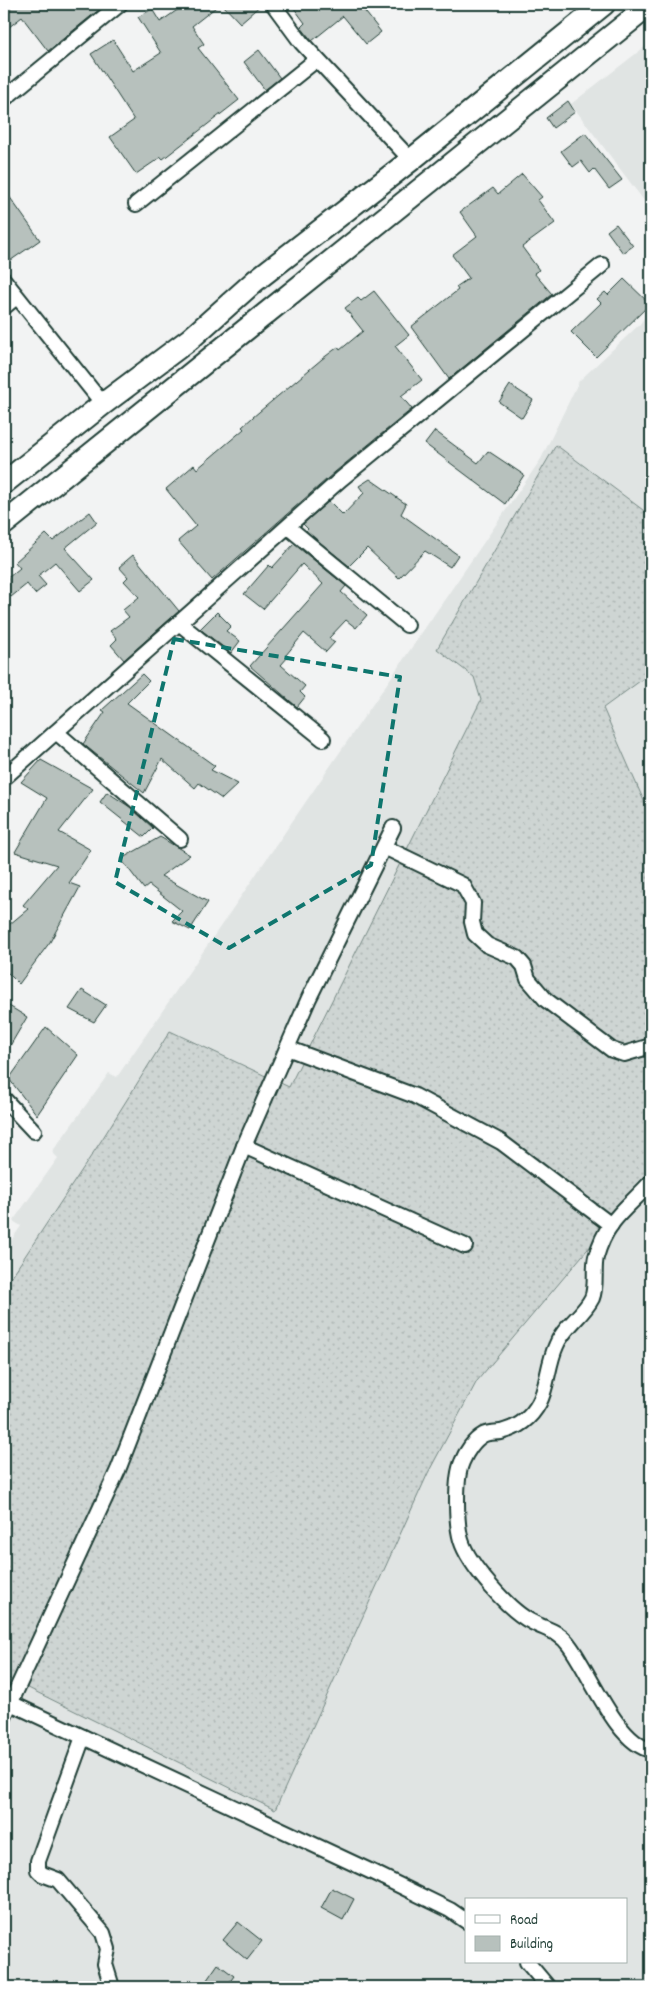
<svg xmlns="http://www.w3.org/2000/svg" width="655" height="1991" viewBox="0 0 655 1991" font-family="Dekko,sans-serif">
	<defs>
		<pattern id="grass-dots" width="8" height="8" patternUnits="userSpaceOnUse" patternTransform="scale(1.25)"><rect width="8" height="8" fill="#ced5d3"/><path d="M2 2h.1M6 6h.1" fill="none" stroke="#b0b8b6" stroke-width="1.8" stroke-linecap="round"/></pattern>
	</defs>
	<rect width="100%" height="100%" fill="#f2f3f3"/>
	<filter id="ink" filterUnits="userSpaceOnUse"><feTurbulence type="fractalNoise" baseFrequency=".02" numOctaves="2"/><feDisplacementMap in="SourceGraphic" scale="10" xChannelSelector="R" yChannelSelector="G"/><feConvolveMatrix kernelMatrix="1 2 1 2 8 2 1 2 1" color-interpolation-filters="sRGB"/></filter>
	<g filter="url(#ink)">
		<!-- built -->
		<g fill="#e0e4e3" fill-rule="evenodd">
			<polygon points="651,42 651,210 571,104"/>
			<path d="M651 308V1987H4V1251L21 1226 13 1221 58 1158 52 1152 109 1073 117 1077 541 459 579 381 640 324ZM466 1900H626V1962H466Z"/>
		</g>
		<!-- grass -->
		<polygon fill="url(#grass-dots)" stroke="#768984" points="556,445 651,516 651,673 603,708 651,817 651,1178 587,1250 477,1381 428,1473 275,1810 4,1676 4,1288 101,1141 170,1031 289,1087 481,700 474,677 437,649"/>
		<!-- building -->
		<g fill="#b7c1bd" stroke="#1f3d34">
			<polygon points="16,4 106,4 48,51 22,17 4,31 4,13"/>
			<polygon points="186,4 220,4 192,26 204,44 198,48 239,100 163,159 161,157 136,174 110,137 134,120 91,54 113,40 133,71 161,53 138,17 152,9 160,22"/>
			<polygon points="222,4 262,4 240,23"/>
			<polygon points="291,4 359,4 381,32 366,44 343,16 312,41 301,27 305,23"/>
			<polygon points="259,50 280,78 265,90 244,62"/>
			<polygon points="568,101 575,112 553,128 546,118"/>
			<polygon points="585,133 622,180 609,189 594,169 590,173 581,161 573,167 561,151"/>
			<polygon points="522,174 542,197 538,200 555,223 522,247 539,270 534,273 552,294 449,379 411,327 458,290 456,287 469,278 452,255 477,236 460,212 493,188 498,194"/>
			<polygon points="4,189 40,240 4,265"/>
			<polygon points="616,224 633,246 623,253 607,231"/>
			<polygon points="624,279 650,304 596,357 571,332 601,303 597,299 605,292 608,295"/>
			<polygon points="374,291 409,335 395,346 422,380 401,396 412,409 335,472 212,580 178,541 196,526 166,489 194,465 197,469 244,429 242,427 253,417 322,359 338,347 340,350 363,331 345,308 358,298 361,301"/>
			<polygon points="510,385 533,400 522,418 499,402"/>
			<polygon points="435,431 478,463 488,451 524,475 505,504 425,444"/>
			<polygon points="370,479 406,504 401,514 458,555 450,567 425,551 399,578 367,548 349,566 306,531 308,529 303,524 329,501 343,515 364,493 359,486"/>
			<polygon points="90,512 97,522 65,548 94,580 80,591 55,562 38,576 46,585 35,594 27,584 11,597 4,589 4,581 20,568 15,562 46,534 53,541"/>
			<polygon points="294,544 346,586 341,592 367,615 356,628 346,620 329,638 335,642 326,652 304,633 286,655 288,657 281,665 305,686 300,692 305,697 297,707 250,666 323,584 302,564 263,609 244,594 269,565 272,568"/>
			<polygon points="133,555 179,611 124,660 111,645 117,639 110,631 129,617 123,610 139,597 124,581 128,577 119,567"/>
			<polygon points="217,612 231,626 226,631 240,641 231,653 200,629"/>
			<polygon points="142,674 149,681 127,703 215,766 211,770 238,784 222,799 199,783 195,788 162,759 144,793 83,744 105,712 102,710"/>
			<polygon points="41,760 93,789 59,832 91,850 69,883 80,887 50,942 19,984 4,969 4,929 28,909 23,905 57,865 15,852 47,798 21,782"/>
			<polygon points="107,792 130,807 153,828 144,837 100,802"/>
			<polygon points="160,837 190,855 161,876 208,902 190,930 172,921 182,911 149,885 144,889 121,859"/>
			<polygon points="82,990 106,1005 94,1022 69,1009"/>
			<polygon points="4,1003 27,1017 4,1056"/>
			<polygon points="46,1027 78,1055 37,1115 9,1079"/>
			<polygon points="332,1888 354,1899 343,1920 321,1908"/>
			<polygon points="238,1922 262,1941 247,1960 223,1940"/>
			<polygon points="218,1964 234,1976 226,1987 202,1987"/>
		</g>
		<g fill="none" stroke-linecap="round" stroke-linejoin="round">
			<defs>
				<g id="minor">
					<polyline points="273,4 301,42 411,160"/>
					<polyline points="4,99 120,4"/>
					<polyline points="136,204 316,60"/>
					<polyline points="4,280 103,404"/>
					<polyline points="4,307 16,297"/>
					<polyline points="288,527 407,625"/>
					<polyline points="179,623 323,739"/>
					<polyline points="56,732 180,839"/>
					<polyline points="4,778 341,479 602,265"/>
					<polyline points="384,847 463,885 473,903 472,922 475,934 487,945 517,958 524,966 528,979 546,1000 612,1050 624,1054 651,1046"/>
					<polyline points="287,1048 415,1096 501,1142 611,1225"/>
					<polyline points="4,1099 34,1131"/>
					<polyline points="244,1146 465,1246"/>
					<path d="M651 1182C627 1209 607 1218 596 1257 593 1269 597 1286 592 1298 583 1316 563 1327 556 1346 548 1363 547 1389 539 1403 531 1418 517 1428 501 1432 495 1433 488 1432 483 1435 474 1440 466 1452 462 1462 455 1478 456 1523 461 1540 468 1564 509 1611 532 1622 547 1630 559 1631 569 1645 590 1672 616 1743 651 1750"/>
					<polyline points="4,1700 372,1872 450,1910 466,1921"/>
					<polyline points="4,1717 118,1470 244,1146 309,998 393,828"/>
					<polyline points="83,1737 38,1861 38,1870 42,1874 58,1880 103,1933 108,1949 105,1964 112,1987"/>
					<polyline points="527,1962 548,1987"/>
				</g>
				<g id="highway">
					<polyline points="4,483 103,404 190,339 255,281 411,160 604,4"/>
					<polyline points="4,524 651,4"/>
				</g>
			</defs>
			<!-- minor casing -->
			<use href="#minor" stroke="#1f3d34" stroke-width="18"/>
			<!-- highway casing -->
			<use href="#highway" stroke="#1f3d34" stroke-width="25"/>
			<!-- minor -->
			<use href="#minor" stroke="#fff" stroke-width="14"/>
			<!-- highway -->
			<use href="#highway" stroke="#fff" stroke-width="21"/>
		</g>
	</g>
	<!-- marked area -->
	<path fill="none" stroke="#0f766e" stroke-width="4" stroke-dasharray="10 6" stroke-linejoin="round" d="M174 639 400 677 371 865 229 948 115 882Z"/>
	<!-- margin -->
	<rect width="655" height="1991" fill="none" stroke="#fff" stroke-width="20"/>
	<rect x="10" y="10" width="635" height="1971" fill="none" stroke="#1f3d34" stroke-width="2" filter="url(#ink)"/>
	<!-- legend -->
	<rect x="465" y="1898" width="162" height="65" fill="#ffffff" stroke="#a5b1ae"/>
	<rect x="475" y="1915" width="25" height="8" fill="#ffffff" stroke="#a5b1ae"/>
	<text x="510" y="1924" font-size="15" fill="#1f3d34">Road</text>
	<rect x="475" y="1936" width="25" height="15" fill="#b7c1bd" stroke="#a5b1ae"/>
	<text x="510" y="1948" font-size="15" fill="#1f3d34">Building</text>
</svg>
